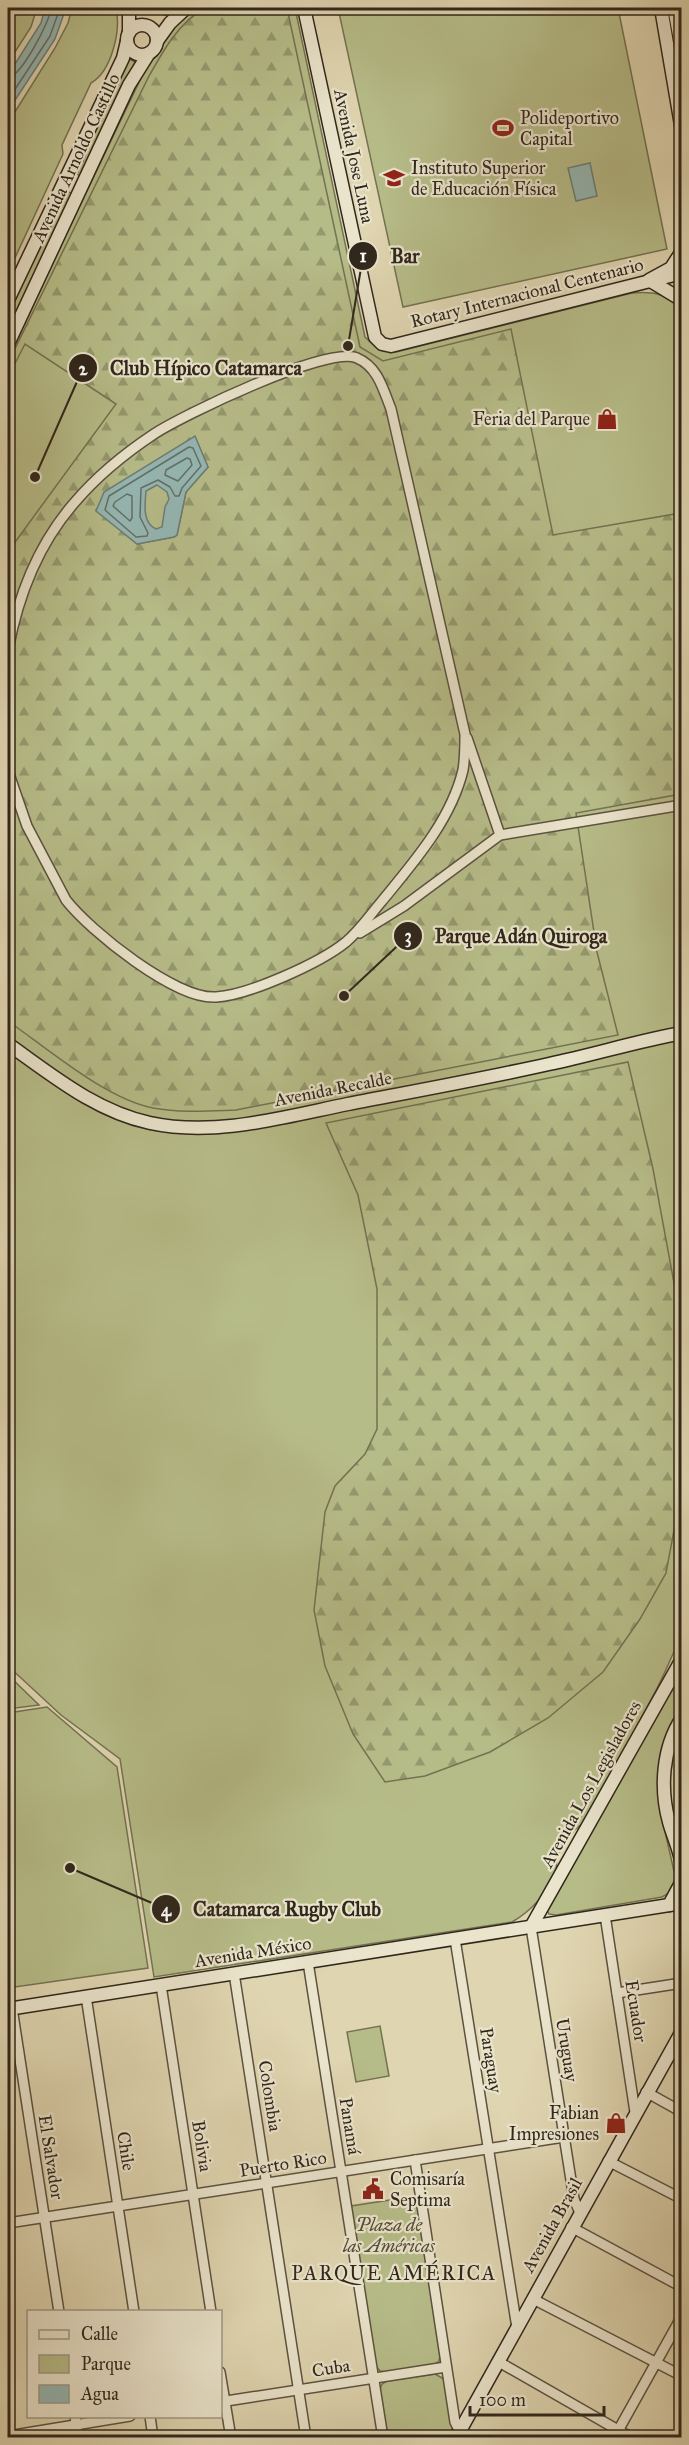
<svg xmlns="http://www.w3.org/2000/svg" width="689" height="2445" viewBox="0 0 689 2445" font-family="'IM FELL Great Primer',serif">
	<defs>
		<pattern id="forest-firs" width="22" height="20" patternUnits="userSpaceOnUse" patternTransform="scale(1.5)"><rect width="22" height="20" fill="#b6bc88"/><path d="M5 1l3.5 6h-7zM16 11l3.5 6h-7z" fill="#94996e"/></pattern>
	</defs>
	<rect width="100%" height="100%" fill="#dfd5b0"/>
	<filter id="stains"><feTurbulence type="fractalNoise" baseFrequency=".00333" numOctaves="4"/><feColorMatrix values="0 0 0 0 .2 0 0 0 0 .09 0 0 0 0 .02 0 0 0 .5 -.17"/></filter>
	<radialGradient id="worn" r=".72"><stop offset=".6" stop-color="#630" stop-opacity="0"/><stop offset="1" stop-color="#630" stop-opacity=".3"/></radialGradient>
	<!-- green -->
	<g fill="#b6bc88" stroke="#737252" stroke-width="1.5">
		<polygon points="8,8 37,8 31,27 8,63"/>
		<path d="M72 8H116C121 30 112 71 91 83L62 145 63 154 8 273V123L55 48 68 23Z"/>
		<path d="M137 8H295L365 337 379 350 396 352 632 293C655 291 663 294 681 307V1638C671 1656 665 1674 655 1692 632 1736 607 1780 582 1824 572 1831 561 1845 557 1858 556 1862 557 1868 556 1872 549 1892 530 1912 512 1922L154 1977 120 1759 61 1715 8 1666V355L143 74 161 43 180 19Z"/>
		<polygon points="338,8 618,8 667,249 403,307"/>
		<polygon points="128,58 135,62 80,176 77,174 85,157 84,151"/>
		<polygon points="65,190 73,194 8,333 8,311"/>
		<polygon points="681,1668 681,1709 667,1735 663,1823 676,1880 671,1892 662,1897 556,1915 549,1914 547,1910"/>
		<polygon points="8,1675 39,1705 8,1709"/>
		<polygon points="47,1707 117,1767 148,1968 8,1988 8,1713"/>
		<polygon points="380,2026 389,2076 356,2082 347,2032"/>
		<polygon points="416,2196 440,2355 439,2361 434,2365 385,2372 380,2371 376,2366 351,2206"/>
		<polygon points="435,2374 444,2379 453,2432 450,2437 388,2437 380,2389 382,2384 387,2381"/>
	</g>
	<!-- forest -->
	<g fill="url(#forest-firs)" stroke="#737252" stroke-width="1.5" fill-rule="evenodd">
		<path d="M205 8H287L360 347 383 361 511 329 553 535 681 513V794L576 813 597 952 618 1035 236 1110C208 1111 181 1113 153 1108 106 1099 48 1049 8 1021V560L10 549 116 404 25 344 8 377V363L148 78C163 51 178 23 205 8ZM195 437 208 467 186 492 177 535 174 537 137 544 96 510Z"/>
		<polygon points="628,1062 653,1169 681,1321 681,1493 666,1573 640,1619 603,1672 548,1718 490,1752 425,1776 385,1782 353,1734 325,1666 314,1610 325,1512 335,1486 365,1454 377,1429 377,1289 358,1195 326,1123"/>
	</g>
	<!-- water -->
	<g fill="#95b7b3" stroke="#6d7d77" stroke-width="1.5" fill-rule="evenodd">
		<polygon points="45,8 66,8 55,39 8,111 8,75 41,23"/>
		<polygon points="590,163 597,196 576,201 568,168"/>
		<path d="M195 436 208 467 186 492 177 535 174 537 137 544 96 511 104 492ZM157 485 167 492 169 499 165 507 162 527 156 529C142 523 145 504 146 491Z"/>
	</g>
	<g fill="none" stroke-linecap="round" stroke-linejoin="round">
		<!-- shore -->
		<g stroke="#626f68" stroke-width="1.5">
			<path d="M8 78C21 76 50 22 51 8"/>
			<polyline points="8,100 50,36 60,8"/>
			<polygon points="189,447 193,448 201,466 182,488 179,496 175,496 170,487 158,480 141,488 140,517 148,533 147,536 136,537 105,510 109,496"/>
			<polygon points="187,458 190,459 192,465 178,481 165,475 166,470"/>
			<polygon points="127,494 132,496 132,518 130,521 113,506 115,502"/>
		</g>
		<defs>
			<g id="street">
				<path d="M8 650C18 596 38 544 75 502 98 475 124 454 154 434 183 415 328 345 357 358 378 367 383 389 391 409L465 734C465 745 465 758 463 770 451 820 414 862 382 901 370 915 360 930 346 942 320 963 249 995 216 997 176 1000 90 931 66 900L27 826 8 771"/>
				<polyline points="467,738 500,835"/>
				<polyline points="360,933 404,906 500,835 682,805"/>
				<polyline points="605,1915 635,2112"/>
				<polyline points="531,1927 574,2199 580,2213"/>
				<polyline points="455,1939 517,2328"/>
				<polyline points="308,1962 383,2438"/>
				<polyline points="234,1973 306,2438"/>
				<polyline points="161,1985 211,2312"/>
				<polyline points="617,1993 682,1983"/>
				<polyline points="86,1996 134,2312"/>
				<polyline points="12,2008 59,2312"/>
				<polyline points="646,2092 682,2112"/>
				<polyline points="415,2160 455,2422 460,2432 470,2438"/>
				<polyline points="608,2161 682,2199"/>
				<polyline points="8,2223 564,2137"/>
				<polyline points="571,2227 682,2287"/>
				<polyline points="533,2299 682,2376"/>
				<polyline points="499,2362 632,2438"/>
				<polyline points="220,2372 231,2438"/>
				<polyline points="220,2402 446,2367"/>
				<polyline points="75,2416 78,2438"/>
				<polyline points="150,2416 153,2438"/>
				<polyline points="8,2436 130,2416"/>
				<polyline points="614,2438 682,2316"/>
			</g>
			<g id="secondary">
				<polyline points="304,8 375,337 382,344 391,346 682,273"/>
				<polyline points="661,8 682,131"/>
				<polyline points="674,8 682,51"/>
				<circle cx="142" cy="40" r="15"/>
				<polyline points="129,33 129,8"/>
				<polyline points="157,41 170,23 186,8"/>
				<polyline points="682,251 671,268 649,280 682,300"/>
				<polyline points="8,300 123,58 127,41"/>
				<polyline points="8,344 129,85 149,53"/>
				<path d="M8 1044C52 1075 95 1111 150 1123 215 1137 284 1117 348 1104 415 1091 482 1079 549 1064 593 1055 637 1041 682 1033"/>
				<path d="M682 1718C662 1748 660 1789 669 1822 673 1837 681 1852 682 1867"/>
				<polyline points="669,1905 682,1881"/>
				<polyline points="531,1927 682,1659"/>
				<polyline points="8,2009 682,1903"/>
				<polyline points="456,2438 682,2031"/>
			</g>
		</defs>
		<!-- street casing -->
		<use href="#street" stroke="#5c5241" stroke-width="12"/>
		<!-- secondary casing -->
		<use href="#secondary" stroke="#30271c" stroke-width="15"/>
		<!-- street -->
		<use href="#street" stroke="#eae4cc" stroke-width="9"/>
		<!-- secondary -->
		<use href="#secondary" stroke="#eae4cc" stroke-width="12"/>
	</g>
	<!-- icons -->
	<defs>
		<symbol id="stadium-bare" viewBox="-9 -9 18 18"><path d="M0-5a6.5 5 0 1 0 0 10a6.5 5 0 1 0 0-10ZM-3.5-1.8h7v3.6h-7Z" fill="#8f2418" stroke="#eae4cc" stroke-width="2.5" paint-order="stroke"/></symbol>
		<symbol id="school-bare" viewBox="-9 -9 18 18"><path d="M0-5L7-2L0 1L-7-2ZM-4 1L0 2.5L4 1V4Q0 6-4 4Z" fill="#8f2418" stroke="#eae4cc" stroke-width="2.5" paint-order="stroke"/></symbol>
		<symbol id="shop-bare" viewBox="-9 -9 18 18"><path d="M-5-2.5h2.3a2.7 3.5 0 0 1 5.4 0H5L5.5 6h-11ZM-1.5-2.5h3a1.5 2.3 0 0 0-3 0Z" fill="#8f2418" stroke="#eae4cc" stroke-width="2.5" paint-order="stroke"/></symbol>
		<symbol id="civic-bare" viewBox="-9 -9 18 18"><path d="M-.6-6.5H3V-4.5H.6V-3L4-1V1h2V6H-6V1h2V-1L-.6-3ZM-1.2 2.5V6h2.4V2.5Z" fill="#8f2418" stroke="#eae4cc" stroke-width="2.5" paint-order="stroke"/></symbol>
	</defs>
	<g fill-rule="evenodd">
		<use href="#stadium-bare" x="488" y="113" width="30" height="30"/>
		<use href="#school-bare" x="379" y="163" width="30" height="30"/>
		<use href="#shop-bare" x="592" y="404" width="30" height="30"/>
		<use href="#shop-bare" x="601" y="2108" width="30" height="30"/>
		<use href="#civic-bare" x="358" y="2174" width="30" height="30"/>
	</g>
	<g text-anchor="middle" stroke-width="4.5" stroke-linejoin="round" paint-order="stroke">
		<!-- poi labels -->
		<g font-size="18" fill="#30271c" stroke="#eae4cc" text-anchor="start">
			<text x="520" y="124">Polideportivo<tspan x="520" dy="21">Capital</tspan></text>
			<text x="411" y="174">Instituto Superior<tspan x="411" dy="21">de Educación Física</tspan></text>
			<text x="590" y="425" text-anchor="end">Feria del Parque</text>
			<text x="599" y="2119" text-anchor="end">Fabian<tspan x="599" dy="21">Impresiones</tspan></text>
			<text x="390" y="2185">Comisaría<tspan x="390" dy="21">Septima</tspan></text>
		</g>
		<!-- street labels -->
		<g font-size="18" fill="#30271c" stroke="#eae4cc">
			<text transform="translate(354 156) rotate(78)" y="6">Avenida Jose Luna</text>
			<text transform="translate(76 158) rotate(-65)" y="6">Avenida Arnoldo Castillo</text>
			<text transform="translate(527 293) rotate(-14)" y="6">Rotary Internacional Centenario</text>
			<text transform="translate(333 1089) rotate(-11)" y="6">Avenida Recalde</text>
			<text transform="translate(591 1784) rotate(-61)" y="6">Avenida Los Legisladores</text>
			<text transform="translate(253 1952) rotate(-9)" y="6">Avenida México</text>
			<text transform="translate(636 2011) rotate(81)" y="6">Ecuador</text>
			<text transform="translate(567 2050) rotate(81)" y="6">Uruguay</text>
			<text transform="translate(491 2060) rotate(81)" y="6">Paraguay</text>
			<text transform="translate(270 2096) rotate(81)" y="6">Colombia</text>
			<text transform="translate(350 2126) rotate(81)" y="6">Panamá</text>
			<text transform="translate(202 2146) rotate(81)" y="6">Bolivia</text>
			<text transform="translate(126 2151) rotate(81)" y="6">Chile</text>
			<text transform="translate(51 2157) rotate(81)" y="6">El Salvador</text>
			<text transform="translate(283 2164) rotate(-9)" y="6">Puerto Rico</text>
			<text transform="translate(552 2225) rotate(-61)" y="6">Avenida Brasil</text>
			<text transform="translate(331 2368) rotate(-9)" y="6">Cuba</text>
		</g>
		<!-- park labels -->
		<g font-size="18" font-style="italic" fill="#524c37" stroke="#eae4cc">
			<text x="389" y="2231">Plaza de<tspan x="389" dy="21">las Américas</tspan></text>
		</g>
		<!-- neighbourhood labels -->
		<g font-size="20" letter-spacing="1.5" fill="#30271c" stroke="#eae4cc">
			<text x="394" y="2280">PARQUE AMÉRICA</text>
		</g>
	</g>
	<!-- callouts -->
	<path fill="none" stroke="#30271c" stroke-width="2" d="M348 346L363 256M35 477L83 368M344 996L408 936M70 1868L166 1909"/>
	<g fill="#30271c" stroke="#eae4cc" stroke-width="2">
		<circle cx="348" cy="346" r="6"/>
		<circle cx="35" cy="477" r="6"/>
		<circle cx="344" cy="996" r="6"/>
		<circle cx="70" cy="1868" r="6"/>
		<circle cx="363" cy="256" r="15"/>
		<circle cx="83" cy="368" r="15"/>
		<circle cx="408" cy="936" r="15"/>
		<circle cx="166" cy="1909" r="15"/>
	</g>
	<g font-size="18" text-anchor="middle" font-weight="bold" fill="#fff">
		<text x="363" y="262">1</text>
		<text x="83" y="375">2</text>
		<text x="408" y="942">3</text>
		<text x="166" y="1916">4</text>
	</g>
	<g font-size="20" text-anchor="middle" font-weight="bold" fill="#30271c" stroke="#eae4cc" stroke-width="4.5" stroke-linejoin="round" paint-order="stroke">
		<text x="405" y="263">Bar</text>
		<text x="206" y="375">Club Hípico Catamarca</text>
		<text x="521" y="943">Parque Adán Quiroga</text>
		<text x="287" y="1916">Catamarca Rugby Club</text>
	</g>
	<!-- margin -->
	<rect width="689" height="2445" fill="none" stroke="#dfd5b0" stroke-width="30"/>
	<rect x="9" y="9" width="671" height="2427" fill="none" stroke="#30271c" stroke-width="3"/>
	<rect x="15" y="15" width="659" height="2415" fill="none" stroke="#30271c" stroke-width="1.5"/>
	<!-- legend -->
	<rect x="27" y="2310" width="195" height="108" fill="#eae4cc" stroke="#a09886" stroke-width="1.5"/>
	<rect x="39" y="2330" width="30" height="9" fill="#eae4cc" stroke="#a09886" stroke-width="1.5"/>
	<text x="81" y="2340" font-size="18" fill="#30271c">Calle</text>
	<rect x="39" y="2355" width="30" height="18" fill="#b6bc88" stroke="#a09886" stroke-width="1.5"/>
	<text x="81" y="2370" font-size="18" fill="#30271c">Parque</text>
	<rect x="39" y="2385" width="30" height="18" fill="#95b7b3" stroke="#a09886" stroke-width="1.5"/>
	<text x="81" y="2400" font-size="18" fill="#30271c">Agua</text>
	<!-- scale -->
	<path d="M470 2406v9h134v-9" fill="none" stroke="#30271c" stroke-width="3"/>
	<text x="479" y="2406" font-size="18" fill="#30271c" stroke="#eae4cc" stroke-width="4.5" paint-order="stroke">100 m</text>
	<rect width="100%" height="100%" filter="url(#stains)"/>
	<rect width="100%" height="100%" fill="url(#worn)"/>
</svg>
